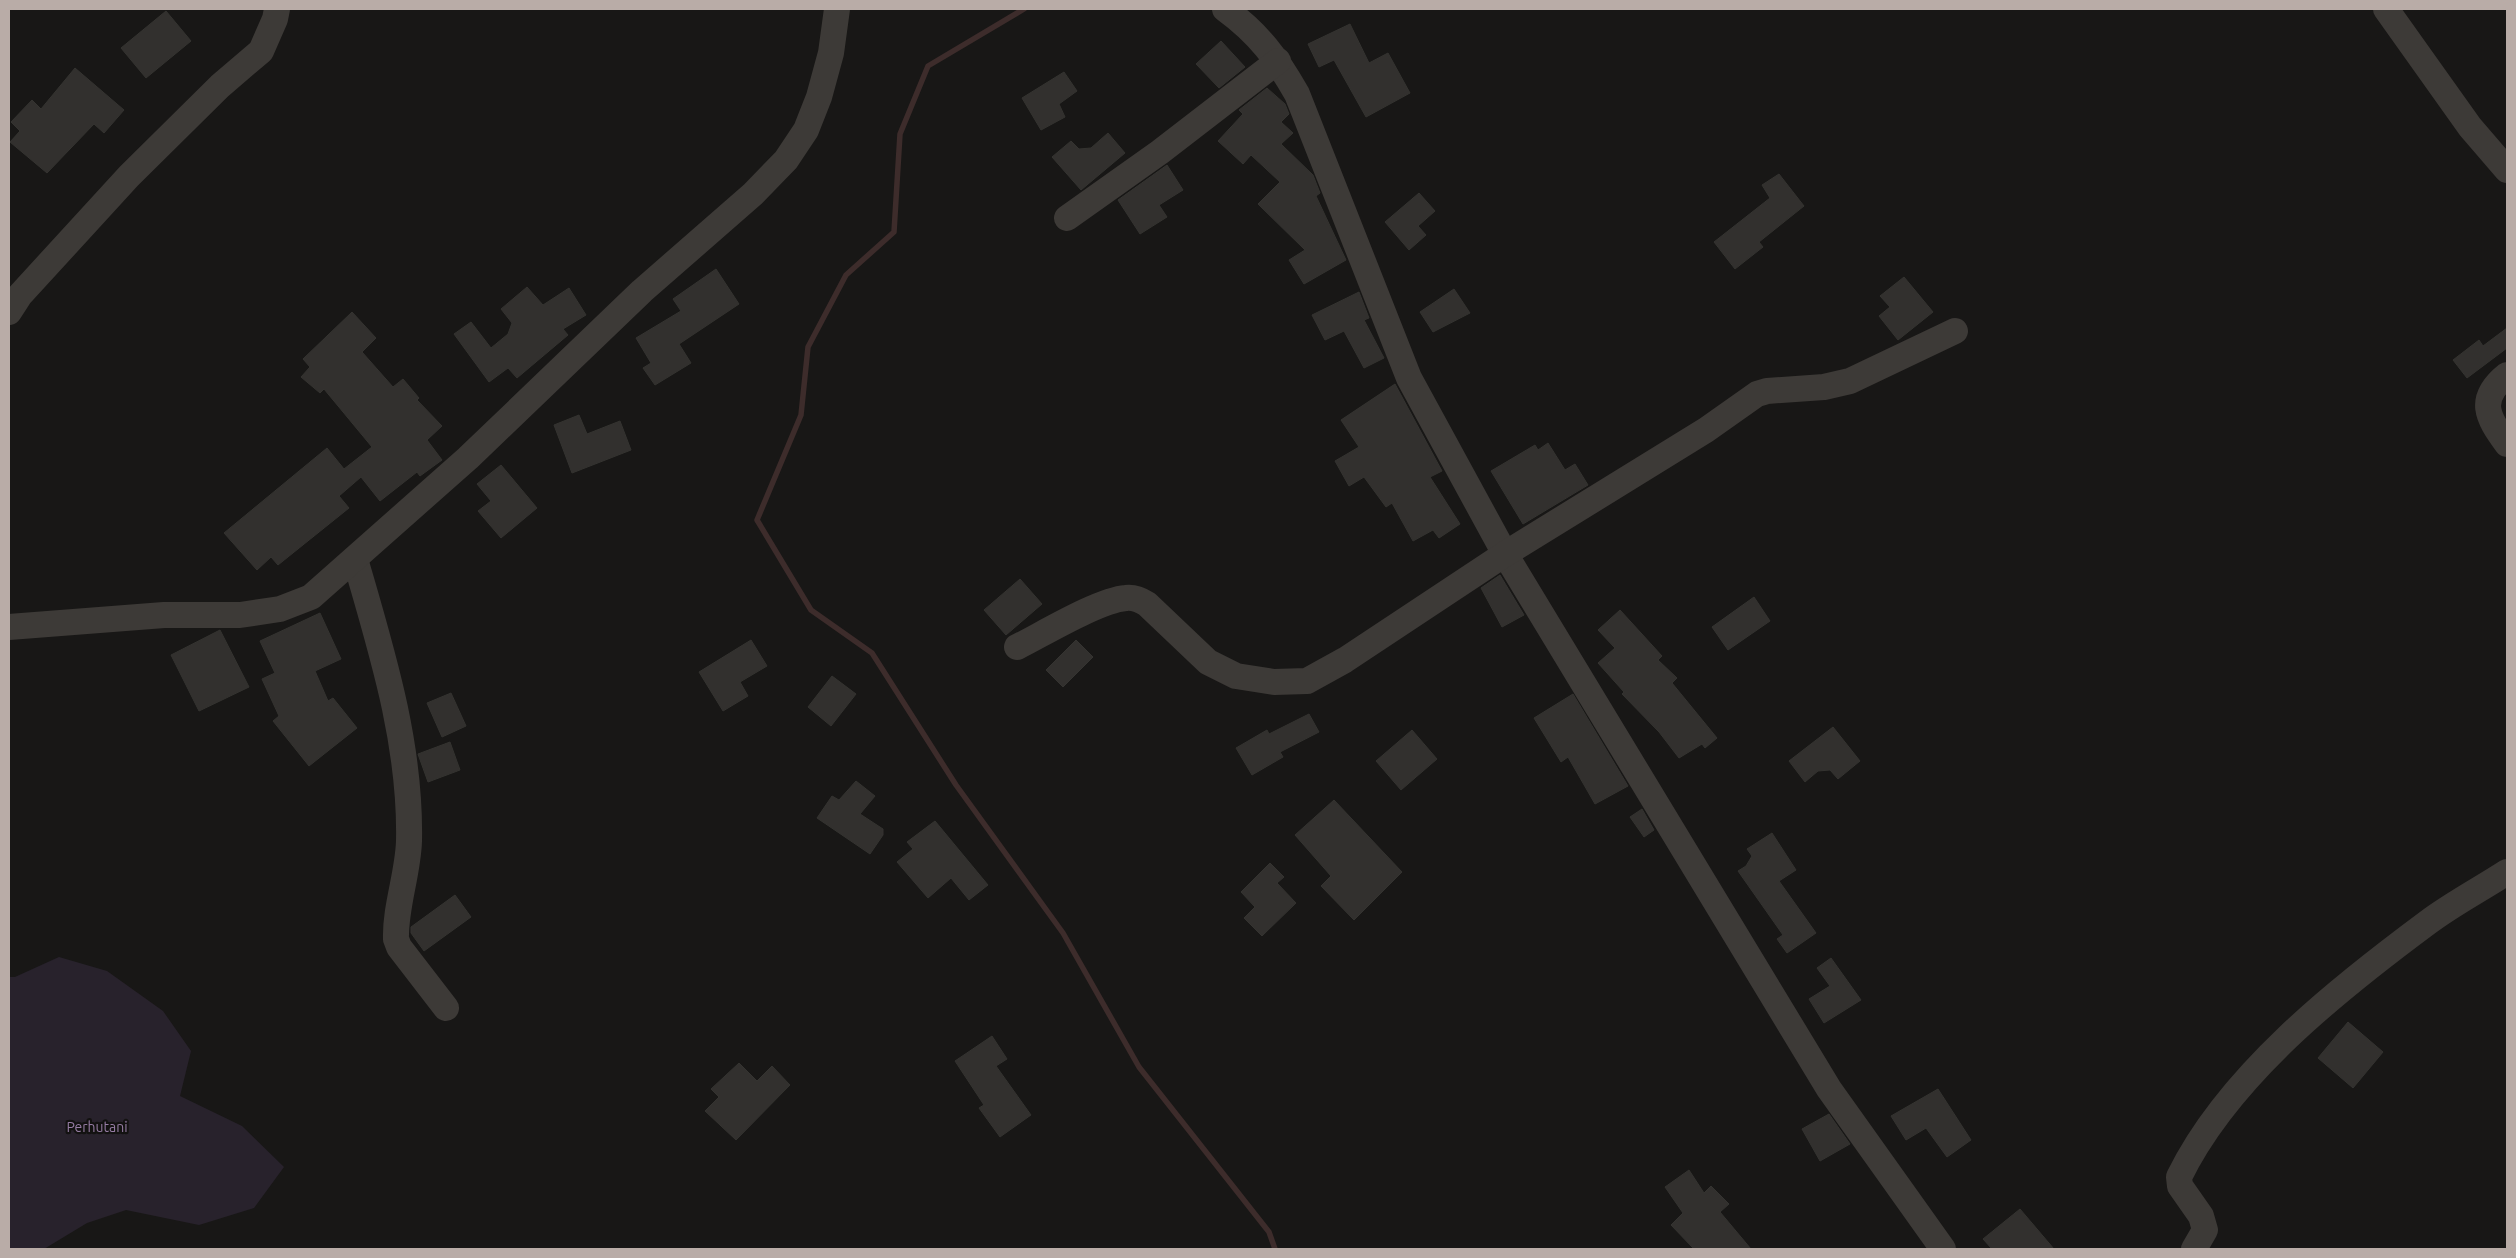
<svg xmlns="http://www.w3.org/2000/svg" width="2516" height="1258" viewBox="0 0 2516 1258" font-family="Ubuntu,sans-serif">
	<rect width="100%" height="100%" fill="#181716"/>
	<!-- green -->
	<polygon fill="#28222c" points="59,957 107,971 163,1011 191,1051 180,1096 242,1126 284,1167 254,1208 199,1225 126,1210 87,1223 44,1249 9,1249 9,977 15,977"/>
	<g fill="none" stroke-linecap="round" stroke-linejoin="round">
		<!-- stream -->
		<polyline stroke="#3d2c2b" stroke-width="5.5" points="1024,9 928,66 900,134 894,232 846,275 808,347 801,415 757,520 811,610 872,653 956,785 1063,933 1139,1067 1269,1232 1275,1249"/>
	</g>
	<!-- building -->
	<g fill="#32302e" stroke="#343330">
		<polygon points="166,11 191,41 146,78 121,48"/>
		<polygon points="1350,24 1369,63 1388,53 1410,93 1366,117 1334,60 1319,67 1308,44"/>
		<polygon points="1221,41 1245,67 1219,88 1196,64"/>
		<polygon points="75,68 124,110 104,133 94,124 47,173 10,142 20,131 11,122 32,100 41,109"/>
		<polygon points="1064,72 1077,91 1059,104 1065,117 1041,130 1022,98"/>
		<polygon points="1267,88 1285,104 1289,114 1281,122 1293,133 1281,144 1313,175 1320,193 1316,196 1346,260 1304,284 1289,260 1305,250 1258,204 1280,182 1251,155 1243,164 1218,141 1243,114 1239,110"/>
		<polygon points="1108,133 1125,153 1081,190 1052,157 1071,141 1079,149 1091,148"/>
		<polygon points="1167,165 1183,190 1159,205 1167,217 1140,234 1118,200"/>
		<polygon points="1779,174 1804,206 1759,242 1763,247 1735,269 1714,242 1770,198 1762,185"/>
		<polygon points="1419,193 1435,211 1418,226 1426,235 1409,250 1385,222"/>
		<polygon points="716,269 739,304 679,344 691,363 655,385 643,368 651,363 636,338 681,311 673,299"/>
		<polygon points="1904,277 1933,312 1898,340 1879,316 1890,307 1880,296"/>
		<polygon points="527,287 543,305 569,288 586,315 563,329 568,335 517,378 508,368 489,382 454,334 471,322 491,348 508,334 512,323 501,309"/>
		<polygon points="1454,289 1470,313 1433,332 1420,312"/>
		<polygon points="1359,292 1369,318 1364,320 1384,358 1364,368 1344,331 1325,340 1312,315"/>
		<polygon points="352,312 376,338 362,352 393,387 403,379 419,398 417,400 442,426 427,440 442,460 420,476 417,472 380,501 361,477 339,496 349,508 278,565 271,557 257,570 224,533 327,448 344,469 372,447 324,389 320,393 301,377 310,367 303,359"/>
		<polygon points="2507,328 2507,348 2467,378 2453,360 2479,340 2483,346"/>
		<polygon points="1395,384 1442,471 1430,477 1460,524 1439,538 1433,530 1413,541 1392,503 1386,507 1364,477 1349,486 1335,461 1359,447 1341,420"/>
		<polygon points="579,415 587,434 620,421 631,450 572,473 554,425"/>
		<polygon points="1548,443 1565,470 1575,464 1588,485 1523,524 1491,471 1535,445 1538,450"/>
		<polygon points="501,465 537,508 501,538 478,511 491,501 477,484"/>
		<polygon points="1500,575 1524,615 1502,627 1481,588"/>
		<polygon points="1020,579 1042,604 1006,635 984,610"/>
		<polygon points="1754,597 1770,621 1728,650 1712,627"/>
		<polygon points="1620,610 1662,656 1658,660 1677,678 1672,683 1717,738 1705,748 1702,744 1679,758 1659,732 1622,694 1624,692 1598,663 1615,648 1598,630"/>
		<polygon points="320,613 341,659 315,671 328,701 333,698 357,728 309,766 273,721 279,716 262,679 275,673 260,641"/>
		<polygon points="220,630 249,687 199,711 171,655"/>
		<polygon points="751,640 767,666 740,682 748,696 723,711 699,672"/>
		<polygon points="1076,640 1093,657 1063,687 1046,670"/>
		<polygon points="832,676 856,694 831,726 808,707"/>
		<polygon points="451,693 466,726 442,737 427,703"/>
		<polygon points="1573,694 1628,786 1595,804 1568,757 1561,762 1534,718"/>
		<polygon points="1309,714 1319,732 1280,752 1283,757 1252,775 1236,748 1267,730 1269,734"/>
		<polygon points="1833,727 1860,761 1838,779 1830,770 1818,771 1805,782 1789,761"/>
		<polygon points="1412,730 1437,759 1401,790 1376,761"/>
		<polygon points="450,742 460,770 428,782 418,754"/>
		<polygon points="856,781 875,796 860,814 883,829 883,835 870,854 817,818 832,796 839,800"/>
		<polygon points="1334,800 1402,872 1354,920 1321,886 1331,876 1295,835"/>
		<polygon points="1642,809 1654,830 1644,837 1630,817"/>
		<polygon points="935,821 988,885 969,900 951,878 928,898 897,862 913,849 907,842"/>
		<polygon points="1772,833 1796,870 1779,881 1816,933 1787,953 1777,939 1783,935 1738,871 1746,866 1752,856 1747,849"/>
		<polygon points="1270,863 1284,877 1277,883 1296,903 1262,936 1244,918 1255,907 1241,892"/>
		<polygon points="455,895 471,917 424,951 411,933 411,927"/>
		<polygon points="1831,958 1861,1000 1824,1023 1809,999 1830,986 1817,968"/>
		<polygon points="2348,1022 2383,1052 2353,1088 2318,1058"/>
		<polygon points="992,1036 1007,1059 996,1066 1031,1115 1000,1137 979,1108 984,1105 955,1061"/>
		<polygon points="739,1063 757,1081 772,1066 790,1085 736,1140 705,1111 719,1097 711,1089"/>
		<polygon points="1938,1089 1971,1140 1947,1157 1926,1128 1906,1140 1891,1116"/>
		<polygon points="1829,1114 1850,1144 1820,1161 1802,1129"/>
		<polygon points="1689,1170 1704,1193 1711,1186 1729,1204 1720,1212 1751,1249 1694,1249 1671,1225 1683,1213 1665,1187"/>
		<polygon points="2020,1209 2054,1249 1992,1249 1983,1239"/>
	</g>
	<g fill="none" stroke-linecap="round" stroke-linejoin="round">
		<!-- minor -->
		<g stroke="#3d3a37" stroke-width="26">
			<path d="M1225 9C1259 34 1276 57 1297 94L1409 378 1505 554 1829 1089 1943 1249"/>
			<polyline points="2386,9 2470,127 2507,170"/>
			<polyline points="1067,218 1160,152 1278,61"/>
			<polyline points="9,312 20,295 129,176 220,86 261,51 275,19 277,9"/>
			<path d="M2507 375C2477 399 2487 417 2507 444"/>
			<path d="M355 559C382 652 411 744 409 841 408 874 395 907 396 939L399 947 446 1008"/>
			<polyline points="9,627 164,615 240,615 280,609 311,597 468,458 642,291 753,194 786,160 806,130 819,97 831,53 837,9"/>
			<path d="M1017 647C1043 634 1099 600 1126 598 1134 597 1140 600 1147 604L1208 662 1236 676 1274 682 1307 681 1345 660 1505 554 1706 430 1757 394 1767 391 1824 387 1850 381 1955 331"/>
			<path d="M2194 1249 2205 1230 2201 1216 2180 1186 2179 1177C2228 1076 2338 989 2427 923 2452 904 2481 889 2507 872"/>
		</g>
	</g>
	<g text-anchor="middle" stroke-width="4.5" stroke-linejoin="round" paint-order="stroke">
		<!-- park labels -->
		<g font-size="14" fill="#977da5" stroke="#131211">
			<text x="97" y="1132">Perhutani</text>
		</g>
	</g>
	<!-- border -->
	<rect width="2516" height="1258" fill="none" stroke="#b9aca7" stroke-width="20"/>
</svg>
